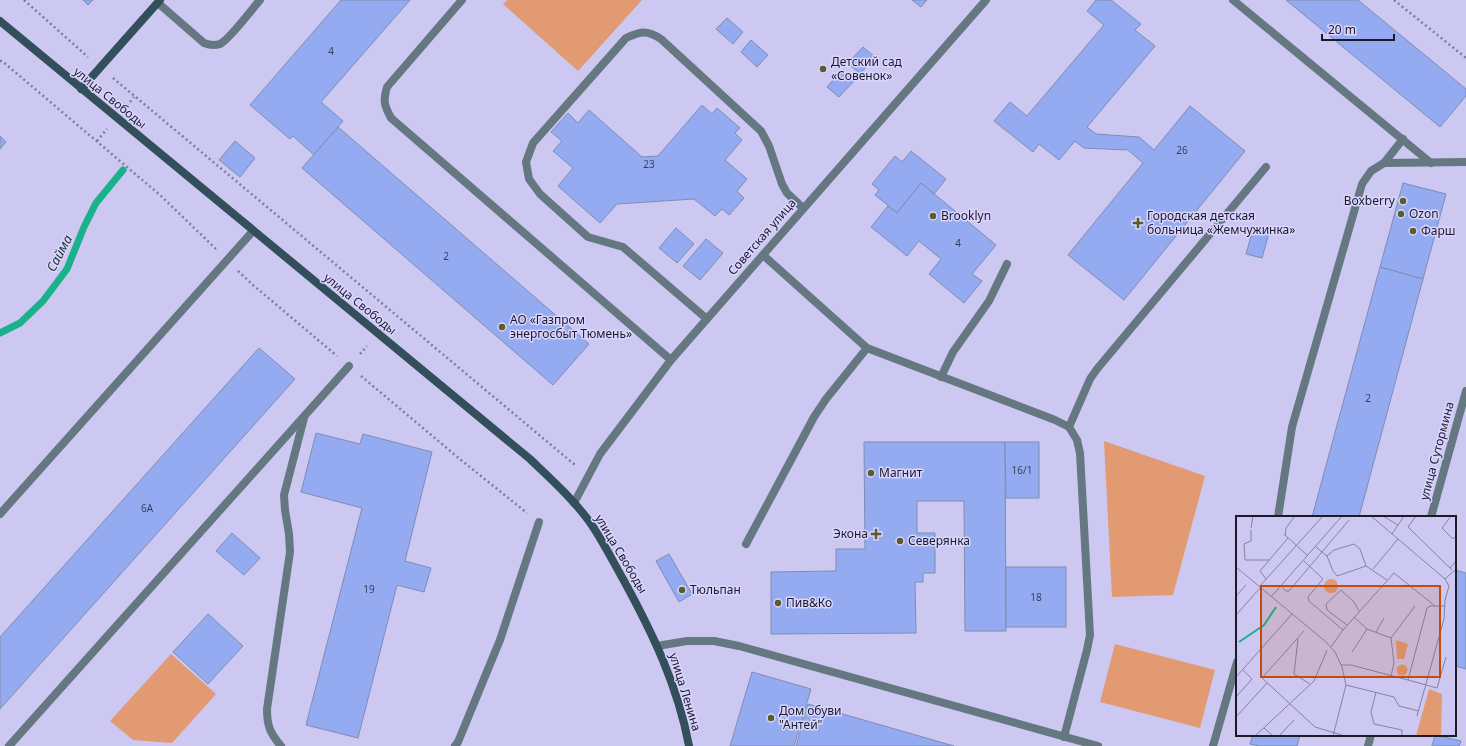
<svg xmlns="http://www.w3.org/2000/svg" width="1466" height="746" viewBox="0 0 1466 746" font-family="'Noto Sans',sans-serif">
	<rect width="100%" height="100%" fill="#ccc8f1"/>
	<!-- green -->
	<g fill="#e29a72">
		<polygon points="507,0 642,0 578,71 503,4"/>
		<polygon points="1104,441 1205,476 1173,595 1112,597"/>
		<polygon points="1115,644 1215,670 1200,728 1100,702"/>
		<polygon points="171,654 216,694 172,743 133,740 110,721"/>
	</g>
	<g fill="none" stroke-linecap="round" stroke-linejoin="round">
		<!-- stream -->
		<polyline stroke="#1ab18b" stroke-width="7" points="0,333 20,323 43,301 67,269 84,227 96,203 123,170"/>
	</g>
	<!-- building -->
	<g fill="#94abf1" stroke="#7f8cb1">
		<polygon points="83,0 93,0 88,5"/>
		<polygon points="341,0 410,0 321,102 343,121 314,155 293,136 290,139 250,105"/>
		<polygon points="912,0 927,0 921,7"/>
		<polygon points="1096,0 1111,0 1141,24 1135,30 1155,46 1087,127 1096,134 1139,137 1154,150 1190,106 1245,151 1124,300 1068,255 1143,163 1128,150 1084,148 1075,141 1059,160 1039,144 1033,152 994,121 1010,102 1027,116 1104,25 1087,11"/>
		<polygon points="1286,0 1358,0 1466,89 1466,96 1440,127"/>
		<polygon points="727,18 743,32 733,44 716,29"/>
		<polygon points="751,40 768,55 757,67 741,52"/>
		<polygon points="863,47 875,57 860,74 848,63"/>
		<polygon points="842,70 854,81 839,97 827,87"/>
		<polygon points="702,105 712,114 717,108 740,128 735,133 742,140 725,160 747,179 737,191 744,198 729,215 722,209 715,216 694,199 617,204 600,223 558,186 573,168 553,151 562,141 551,132 568,113 578,123 589,110 642,157 658,156"/>
		<polygon points="338,127 589,344 553,385 302,168"/>
		<polygon points="0,136 6,142 0,149"/>
		<polygon points="235,141 255,158 240,177 219,160"/>
		<polygon points="911,151 946,179 934,194 921,183 897,213 875,195 879,190 872,184 895,156 902,162"/>
		<polygon points="921,183 996,245 972,274 982,281 964,303 929,274 941,259 919,241 907,256 871,227 888,206 897,213"/>
		<polygon points="1403,183 1446,194 1423,279 1380,267"/>
		<polygon points="676,228 694,244 677,263 659,248"/>
		<polygon points="1253,229 1269,233 1262,258 1246,254"/>
		<polygon points="706,239 723,253 700,280 683,266"/>
		<polygon points="1380,267 1423,279 1359,517 1312,517"/>
		<polygon points="259,348 295,379 0,709 0,637"/>
		<polygon points="316,433 360,444 363,434 432,452 405,561 431,568 424,592 397,585 358,738 306,725 362,508 301,492"/>
		<polygon points="864,442 1005,442 1006,631 965,631 964,501 917,501 917,533 935,533 935,573 923,573 923,582 915,582 916,633 771,634 771,572 836,571 836,549 865,549"/>
		<polygon points="1005,442 1039,442 1039,498 1006,498"/>
		<polygon points="232,533 260,558 244,575 216,551"/>
		<polygon points="669,554 692,594 679,602 656,561"/>
		<rect x="1006" y="567" width="60" height="60"/>
		<polygon points="1455,570 1466,573 1466,669 1455,666"/>
		<polygon points="208,614 243,646 208,684 173,652"/>
		<polygon points="752,672 811,689 794,746 730,746"/>
		<polygon points="808,704 954,746 796,746"/>
		<polygon points="1253,735 1300,735 1297,746 1259,746 1250,744"/>
		<polygon points="1435,735 1461,741 1459,746 1432,746"/>
	</g>
	<g fill="none" stroke-linecap="round" stroke-linejoin="round">
		<!-- path -->
		<g stroke="#7f7c9a" stroke-width="2.5" stroke-dasharray="2 3" stroke-linecap="butt">
			<polyline points="24,0 88,57"/>
			<polyline points="1394,0 1466,58"/>
			<polyline points="0,61 2,61 160,195 216,249"/>
			<polyline points="113,78 575,465"/>
			<polyline points="127,106 134,97"/>
			<polyline points="97,141 107,129"/>
			<polyline points="238,271 253,285 337,356"/>
			<polyline points="360,354 367,346"/>
			<polyline points="361,376 461,460 527,513"/>
		</g>
		<!-- lane -->
		<g stroke="#657780" stroke-width="8">
			<path d="M462 0 387 87C383 101 384 105 391 118L671 360"/>
			<polyline points="1233,0 1431,163"/>
			<path d="M158 3 204 43C209 45 214 46 220 44 229 40 252 9 260 0"/>
			<polyline points="1384,163 1403,139"/>
			<polyline points="763,255 867,348 1055,420 1069,427 1077,440 1080,453 1090,635 1087,650 1064,737"/>
			<path d="M707 319 623 247 588 237 540 194 529 179 526 162 533 143 626 38C641 31 647 30 661 39L761 131 769 146 782 184 787 193 803 208"/>
			<polyline points="941,377 953,352 989,301 1007,264"/>
			<polyline points="1069,427 1090,379 1097,369 1266,167"/>
			<polyline points="1278,517 1292,427 1362,184 1371,171 1384,163 1466,162"/>
			<polyline points="746,544 814,417 826,399 867,348"/>
			<polyline points="657,646 687,641 714,641 739,646 1098,746"/>
			<polyline points="9,746 349,366"/>
			<path d="M281 746C270 733 267 726 267 709L290 552 289 534 285 510 284 495 304 418"/>
			<polyline points="1213,746 1237,662"/>
		</g>
		<!-- street -->
		<g stroke="#657780" stroke-width="8">
			<polyline points="574,503 600,454 671,360 986,0"/>
			<polyline points="0,514 253,231"/>
			<polyline points="1431,517 1466,391"/>
			<polyline points="455,746 458,742 500,640 539,522"/>
			<polyline points="1368,746 1371,735"/>
		</g>
		<!-- secondary -->
		<g stroke="#344f5c" stroke-width="8">
			<path d="M0 21 530 459C551 479 572 498 589 521 602 539 612 560 623 579 652 632 678 686 689 746"/>
			<polyline points="81,89 160,0"/>
		</g>
	</g>
	<!-- markers -->
	<g fill="#5b5c29" stroke="#d9d5ff" stroke-width="1.5">
		<circle cx="823" cy="69" r="4"/>
		<circle cx="1403" cy="201" r="4"/>
		<circle cx="1401" cy="214" r="4"/>
		<circle cx="933" cy="216" r="4"/>
		<path d="M1136 217h4v4h4v4h-4v4h-4v-4h-4v-4h4z"/>
		<circle cx="1413" cy="231" r="4"/>
		<circle cx="502" cy="327" r="4"/>
		<circle cx="871" cy="473" r="4"/>
		<path d="M874 528h4v4h4v4h-4v4h-4v-4h-4v-4h4z"/>
		<circle cx="900" cy="541" r="4"/>
		<circle cx="682" cy="590" r="4"/>
		<circle cx="778" cy="603" r="4"/>
		<circle cx="771" cy="718" r="4"/>
	</g>
	<g text-anchor="middle" stroke-width="3" stroke-linejoin="round" paint-order="stroke">
		<!-- number labels -->
		<g font-size="10" fill="#3a3e5b">
			<text x="331" y="55">4</text>
			<text x="1182" y="154">26</text>
			<text x="649" y="168">23</text>
			<text x="958" y="247">4</text>
			<text x="446" y="260">2</text>
			<text x="1368" y="402">2</text>
			<text x="1022" y="474">16/1</text>
			<text x="147" y="512">6А</text>
			<text x="369" y="593">19</text>
			<text x="1036" y="601">18</text>
		</g>
		<!-- poi labels -->
		<g font-size="12" fill="#1c1a29" stroke="#d9d5ff" text-anchor="start">
			<text x="831" y="66">Детский сад<tspan x="831" dy="14">«Совенок»</tspan></text>
			<text x="1395" y="205" text-anchor="end">Boxberry</text>
			<text x="1409" y="218">Ozon</text>
			<text x="941" y="220">Brooklyn</text>
			<text x="1147" y="220">Городская детская<tspan x="1147" dy="14">больница «Жемчужинка»</tspan></text>
			<text x="1421" y="235">Фарш</text>
			<text x="510" y="324">АО «Газпром<tspan x="510" dy="14">энергосбыт Тюмень»</tspan></text>
			<text x="879" y="477">Магнит</text>
			<text x="868" y="538" text-anchor="end">Экона</text>
			<text x="908" y="545">Северянка</text>
			<text x="690" y="594">Тюльпан</text>
			<text x="786" y="607">Пив&amp;Ко</text>
			<text x="779" y="715">Дом обуви<tspan x="779" dy="14">"Антей"</tspan></text>
		</g>
		<!-- street labels -->
		<g font-size="12" fill="#1c1a29" stroke="#d9d5ff">
			<text transform="translate(110 98) rotate(39)" y="4">улица Свободы</text>
			<text transform="translate(762 237) rotate(-49)" y="4">Советская улица</text>
			<text transform="translate(360 304) rotate(39)" y="4">улица Свободы</text>
			<text transform="translate(1437 451) rotate(-75)" y="4">улица Сутормина</text>
			<text transform="translate(621 554) rotate(59)" y="4">улица Свободы</text>
			<text transform="translate(685 692) rotate(73)" y="4">улица Ленина</text>
		</g>
		<!-- water labels -->
		<g font-size="13" font-style="italic" fill="#1e342c" stroke="#d9d5ff">
			<text transform="translate(59 253) rotate(-62)" y="5">Сайма</text>
		</g>
	</g>
	<!-- overview -->
	<g transform="translate(1236 516)">
		<rect width="220" height="220" fill="#ccc8f1"/>
		<path d="M88 70a7 7 0 1 1 14 0a7 7 0 1 1-14 0ZM160 124 172 128 168 143H161ZM160.5 154a5.5 5.5 0 1 1 11 0a5.5 5.5 0 1 1-11 0ZM193 173 206 178 205 220H180Z" fill="#e29a72"/>
		<path fill="none" stroke="#1ab18b" stroke-width="2" d="M3 126 28 109 40 91"/>
		<path fill="none" stroke="#8682a1" stroke-width="1" d="M135 0 209 63 213 70 209 84 208 103 181 200M147 0 162 9M180 0 172 11 214 52M215 0 206 12 217 23 220 20M15 12 17 0M15 14V25L8 28 9 44H33M156 18 168 0M49 19 72 40M49 20 50 12 59 0M80 31 91 40 97 55 101 60 130 50M91 40 98 34 118 28 124 33 130 50 151 64M68 45 87 63 72 81 73 85 107 114M0 51 90 126 99 136 106 151 110 169 97 220M137 53 162 23M216 54 214 52 220 45M30 63 24 55 52 22M209 63 220 53M45 70 50 75H53L113 4M23 71 87 0M0 80 10 69M35 81 106 0M0 99 24 72M118 101 131 113 155 122 158 147 155 160M111 109 91 94 90 88 105 74 118 86 123 95M68 115 26 162 79 211 109 220M140 116 148 102M155 122 179 90M62 123 58 158 74 168M95 131 107 114 158 57 199 90M116 136 131 113M105 149H115L172 164 191 92 194 90H209M0 161 56 98M172 164 201 172 210 141M110 169 158 181 163 190 183 195M140 176 135 196 138 208 166 214V220M0 181 16 163 7 154M0 201 31 167M28 212 37 220M19 220 78 165 91 134M43 220 58 204"/>
		<path fill="#bf4c12" fill-opacity="0.15" stroke="#bf4c12" stroke-width="2" d="M25 70H204V161H25Z"/>
		<rect width="220" height="220" fill="none" stroke="#1c1a29" stroke-width="2"/>
	</g>
	<!-- scale -->
	<path d="M1322 34v6h72v-6" fill="none" stroke="#1c1a29" stroke-width="2"/>
	<text x="1328" y="34" font-size="12" fill="#1c1a29" stroke="#d9d5ff" stroke-width="3" paint-order="stroke">20 m</text>
</svg>
